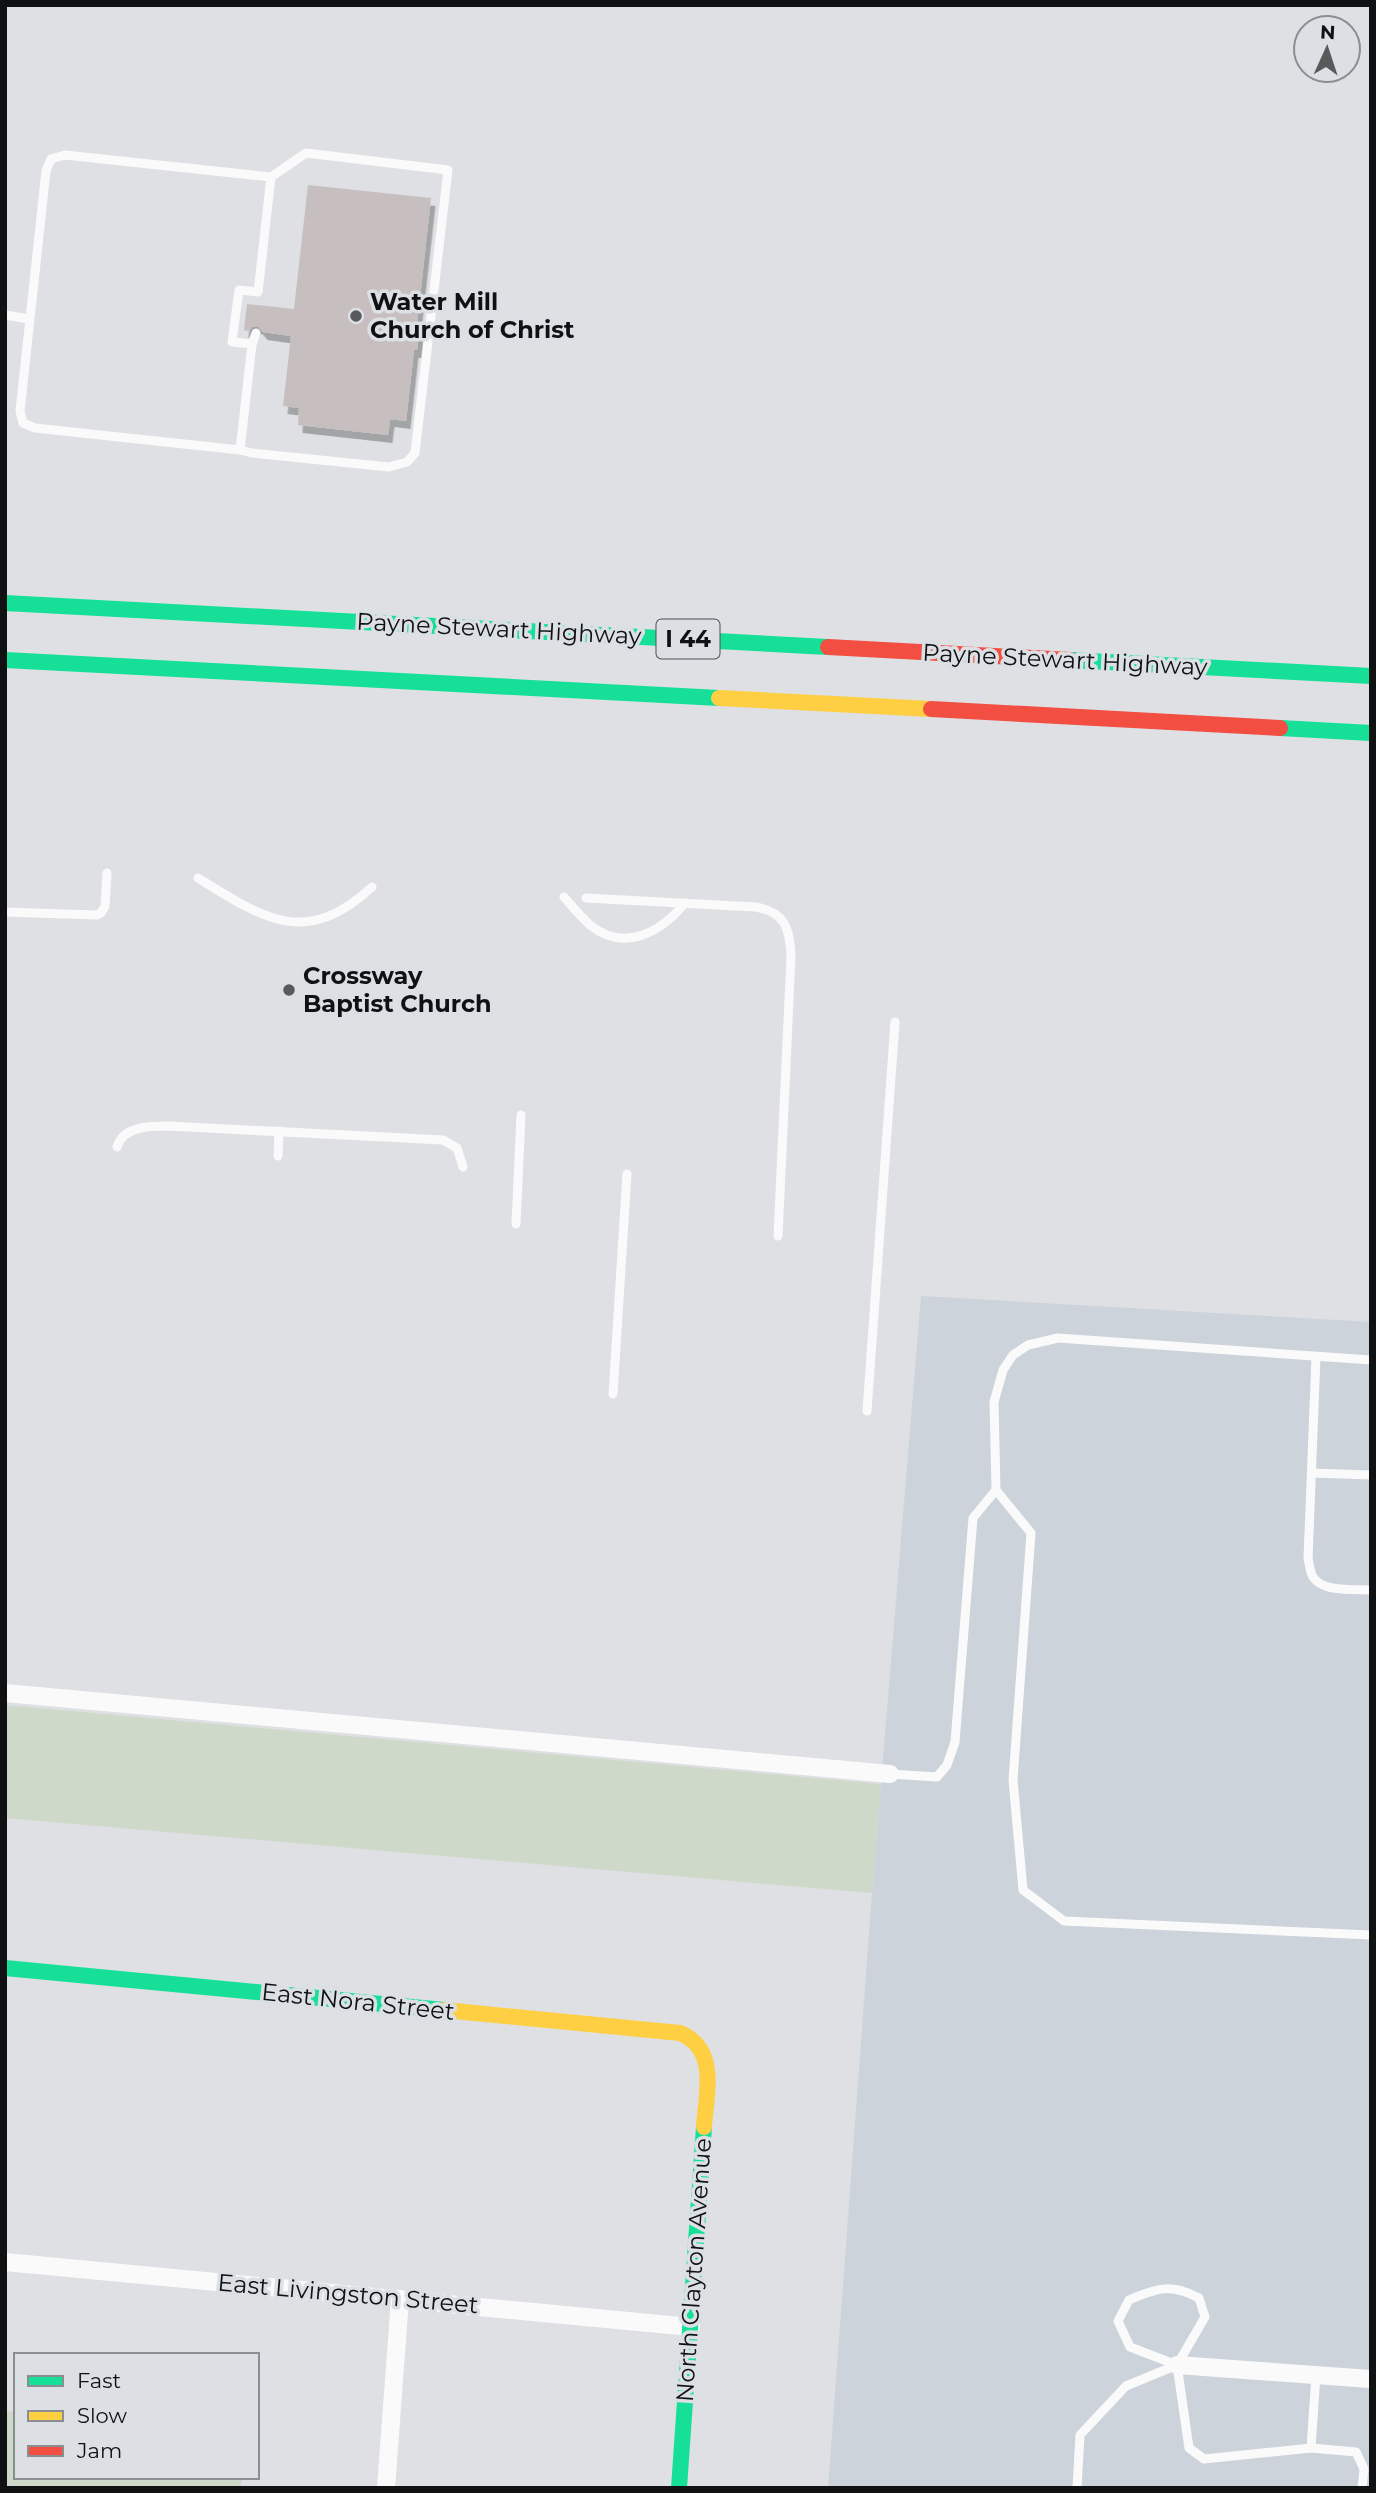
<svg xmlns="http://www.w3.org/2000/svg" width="1376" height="2493" viewBox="0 0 1376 2493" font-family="Montserrat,sans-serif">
	<defs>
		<filter id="shadow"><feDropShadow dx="4.5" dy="8" stdDeviation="0" flood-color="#0004"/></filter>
	</defs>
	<rect width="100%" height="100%" fill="#dee0e3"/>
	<!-- built -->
	<polygon fill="#ccd3da" points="921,1296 1371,1322 1371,2488 828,2488 872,1893"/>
	<!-- green -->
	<g fill="#cfd9c9">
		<polygon points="5,1705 881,1784 872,1893 5,1818"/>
		<polygon points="5,2411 16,2412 16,2477 242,2477 241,2488 5,2488"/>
	</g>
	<!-- building -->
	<polygon fill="#c6bebf" filter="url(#shadow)" points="308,185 431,198 417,323 420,323 417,350 414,350 406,421 390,419 388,435 298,425 299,408 283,406 291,336 263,332 258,326 252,327 249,331 244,330 247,304 294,309"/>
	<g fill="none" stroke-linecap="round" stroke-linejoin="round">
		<!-- lane -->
		<g stroke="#fafafb" stroke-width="9">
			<polygon points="65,155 271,177 258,292 239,290 232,342 252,344 240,450 35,428 23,423 20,411 46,171 51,159"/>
			<polyline points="5,315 29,319"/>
			<polyline points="252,344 256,333"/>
			<polyline points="240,450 252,453 389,467 407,462 415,453 448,170 306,153 271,177"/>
			<path d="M198 878C264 919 306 948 372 887"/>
			<path d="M564 897C572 906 581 917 590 925 625 953 661 932 685 903"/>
			<path d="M586 898 755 907C785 911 790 929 791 957L778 1236"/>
			<polyline points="5,912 97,915 101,913 105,906 107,873"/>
			<path d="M117 1147C123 1126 150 1126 168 1126L443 1140 457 1148 463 1167"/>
			<polyline points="278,1156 279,1131"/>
			<polyline points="516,1224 521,1115"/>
			<path d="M1316 1357 1308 1558C1309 1563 1310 1571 1312 1575 1320 1593 1355 1589 1371 1590"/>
			<polyline points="1371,1360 1058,1338 1028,1345 1013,1355 1003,1370 994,1402 996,1490 1031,1533 1013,1780 1023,1890 1064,1921 1371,1935"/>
			<polyline points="613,1394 627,1174"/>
			<polyline points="867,1411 895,1022"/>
			<polyline points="1312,1473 1371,1475"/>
			<polyline points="890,1774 937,1777 947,1765 955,1742 973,1518 996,1490"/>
			<polyline points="1177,2365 1189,2448 1204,2459 1311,2448"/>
			<polyline points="1316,2375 1311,2448 1356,2452 1364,2469 1362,2488"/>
			<path d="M1077 2488 1080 2435 1126 2386 1177 2365 1205 2317 1199 2298C1171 2283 1157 2288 1129 2300L1118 2321 1130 2347 1177 2365"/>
		</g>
		<!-- street -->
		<g stroke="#fafafb" stroke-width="18">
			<polyline points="5,1693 890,1774"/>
			<polyline points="5,2262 691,2327"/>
			<polyline points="1177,2365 1371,2379"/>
			<polyline points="386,2488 400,2299"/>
		</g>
		<!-- fast -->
		<g stroke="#16e098" stroke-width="16">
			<polyline points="5,603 828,647"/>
			<polyline points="5,660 719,698"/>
			<polyline points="1070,660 1371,676"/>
			<polyline points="1280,728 1371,733"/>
			<polyline points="5,1968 444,2010"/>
			<polyline points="679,2488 704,2127"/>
		</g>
		<!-- slow -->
		<g stroke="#ffcf43" stroke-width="16">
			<polyline points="719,698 931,709"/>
			<path d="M444 2010 680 2033C719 2049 706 2093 704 2127"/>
		</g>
		<!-- jam -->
		<g stroke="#f24e42" stroke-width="16">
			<polyline points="828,647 1070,660"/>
			<polyline points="931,709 1280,728"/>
		</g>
	</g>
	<!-- markers -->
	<g fill="#57595b" stroke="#dce0e5" stroke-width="2.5">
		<circle cx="356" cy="316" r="7"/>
		<circle cx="289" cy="990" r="7"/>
	</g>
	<g text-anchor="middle" stroke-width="7" stroke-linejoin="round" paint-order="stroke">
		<!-- shield labels -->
		<rect fill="#dce0e5" stroke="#4c4f51" stroke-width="2" x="656.5" y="619.5" width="63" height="39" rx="5"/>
		<g font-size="23" font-weight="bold" fill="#0f1112">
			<text x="688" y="647">I 44</text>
		</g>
		<!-- poi labels -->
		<g font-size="24" font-weight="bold" fill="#0f1112" stroke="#dce0e5" text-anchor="start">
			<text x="370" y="310">Water Mill<tspan x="370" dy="28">Church of Christ</tspan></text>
			<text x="303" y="984">Crossway<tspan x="303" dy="28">Baptist Church</tspan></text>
		</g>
		<!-- street labels -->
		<g font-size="24" fill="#0f1112" stroke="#dce0e5">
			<text transform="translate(499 629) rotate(3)" y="8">Payne Stewart Highway</text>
			<text transform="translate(1065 660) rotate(3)" y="8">Payne Stewart Highway</text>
			<text transform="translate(358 2002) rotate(6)" y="8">East Nora Street</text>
			<text transform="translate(694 2270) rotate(-86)" y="8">North Clayton Avenue</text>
			<text transform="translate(348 2294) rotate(5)" y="8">East Livingston Street</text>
		</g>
	</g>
	<!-- border -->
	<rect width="1376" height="2493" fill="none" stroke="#0f1112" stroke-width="14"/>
	<!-- legend -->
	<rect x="14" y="2353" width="245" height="126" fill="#dce0e5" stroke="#8a8d91" stroke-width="2"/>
	<rect x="28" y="2376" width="35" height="10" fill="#16e098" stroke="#8a8d91" stroke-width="2"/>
	<text x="77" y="2388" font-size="21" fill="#0f1112">Fast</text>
	<rect x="28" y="2411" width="35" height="10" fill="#ffcf43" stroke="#8a8d91" stroke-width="2"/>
	<text x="77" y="2423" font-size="21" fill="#0f1112">Slow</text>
	<rect x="28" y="2446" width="35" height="10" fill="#f24e42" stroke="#8a8d91" stroke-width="2"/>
	<text x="77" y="2458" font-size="21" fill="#0f1112">Jam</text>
	<!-- north arrow -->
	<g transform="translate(1327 49) rotate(3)"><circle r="33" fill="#dce0e5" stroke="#8a8d91" stroke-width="2"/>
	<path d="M0-5L12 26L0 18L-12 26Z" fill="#57595b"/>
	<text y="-10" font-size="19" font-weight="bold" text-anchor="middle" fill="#0f1112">N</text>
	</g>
</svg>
